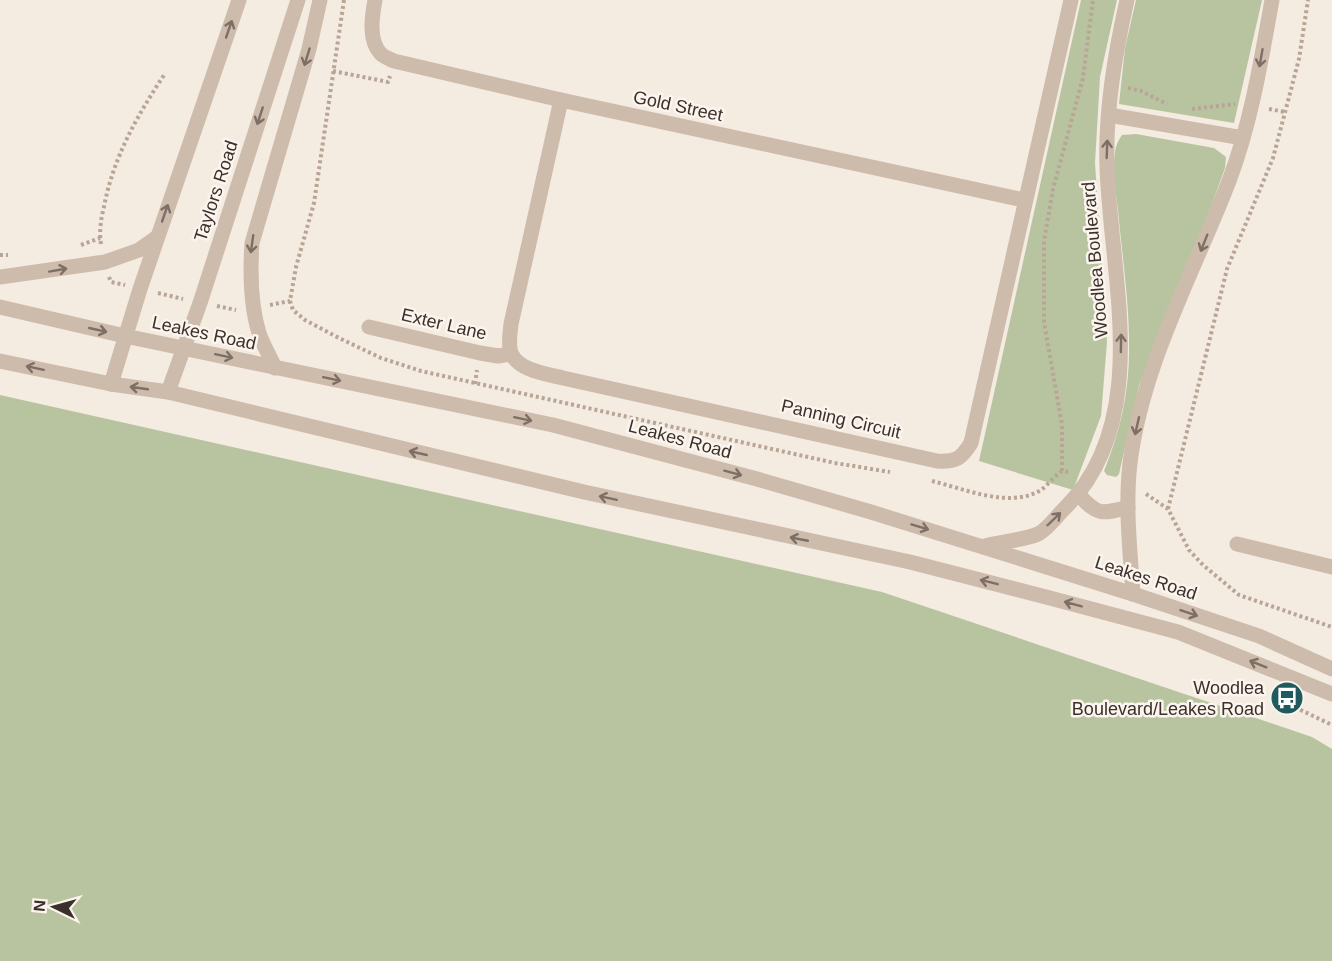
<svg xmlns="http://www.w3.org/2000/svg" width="1332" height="961" viewBox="0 0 1332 961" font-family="Arial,sans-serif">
	<rect width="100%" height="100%" fill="#f4ebe1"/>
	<!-- green -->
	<g fill="#b8c4a0">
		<polygon points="1081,0 1117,0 1100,77 1095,163 1107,342 1101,416 1073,490 979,461"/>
		<polygon points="1136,0 1262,0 1234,123 1119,104 1125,48"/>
		<path d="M1136 134 1214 148 1226 157 1225 168 1196 248 1139 385 1119 474 1116 477 1107 475 1104 471C1121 430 1130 388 1129 343 1129 299 1122 254 1118 211 1116 192 1112 171 1115 152 1116 145 1118 141 1122 135Z"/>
		<polygon points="0,395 882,592 1312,737 1332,749 1332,961 0,961"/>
	</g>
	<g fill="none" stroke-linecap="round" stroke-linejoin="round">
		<!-- path -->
		<g stroke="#b9a596" stroke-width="4" stroke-dasharray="3 3" stroke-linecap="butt">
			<polyline points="344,0 314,203 296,267 290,301 293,310 305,320 339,338 381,358 421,371 835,463 890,472"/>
			<polyline points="333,71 388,82 390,76"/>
			<polyline points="1128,88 1141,91 1167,104"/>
			<polyline points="1192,109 1235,104"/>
			<polyline points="1269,109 1285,112"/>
			<path d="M101 244C99 232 101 218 104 207 113 158 137 116 164 75"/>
			<polyline points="81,245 100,238"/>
			<polyline points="0,255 8,255"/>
			<polyline points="109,277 111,282 125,285"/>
			<polyline points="158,293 183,299"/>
			<polyline points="270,305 290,301"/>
			<polyline points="217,306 236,310"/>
			<polyline points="475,384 477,370"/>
			<polyline points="1062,471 1062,425 1044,322 1044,241 1053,189 1083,78 1093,0"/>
			<path d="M932 481C965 489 1010 509 1041 490 1047 486 1054 476 1062 471L1070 472"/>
			<polyline points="1146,494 1168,509 1189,550 1203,565 1239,595 1332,627"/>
			<polyline points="1168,509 1227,269 1273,158 1299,59 1308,0"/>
			<polyline points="1284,702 1332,725"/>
		</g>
		<!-- minor -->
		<g stroke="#cdbbac" stroke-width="15">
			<path d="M375 0C372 16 368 41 381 54 384 57 390 59 394 61L561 100 1024 200"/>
			<path d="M561 100 511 324C510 333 508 345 511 353 519 371 547 374 563 378L937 461C956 462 961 459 971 443L1071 0"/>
			<polyline points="1109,115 1243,138"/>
			<polyline points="0,277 105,262 139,250 156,238"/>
			<polyline points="0,307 125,336 553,425 757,479 871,512 1133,594 1259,636 1332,669"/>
			<polyline points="369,327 480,353 498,356 511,354"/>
			<polyline points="0,361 111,384 168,392 584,492 910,562 1046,597 1178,632 1332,694"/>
			<path d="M275 368C270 356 263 345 259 333 250 304 250 273 252 243L309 49 320 0"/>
			<polyline points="111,384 140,289 239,0"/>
			<polyline points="168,392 200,303 298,0"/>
			<path d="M1079 495C1098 516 1102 514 1128 507"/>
			<polyline points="1237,544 1332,567"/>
			<path d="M985 546C1000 542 1024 540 1038 534 1047 530 1056 517 1064 509 1154 421 1110 276 1107 166 1105 112 1115 53 1127 0"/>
			<path d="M1133 594C1130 550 1125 506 1130 463 1142 365 1194 272 1229 181 1251 123 1261 61 1272 0"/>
		</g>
	</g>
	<!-- one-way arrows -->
	<defs><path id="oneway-shaft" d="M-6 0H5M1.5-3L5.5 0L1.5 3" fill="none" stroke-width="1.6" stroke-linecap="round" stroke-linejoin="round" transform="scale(1.5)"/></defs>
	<g stroke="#7d6f65">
		<use href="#oneway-shaft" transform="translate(229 29) rotate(-71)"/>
		<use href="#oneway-shaft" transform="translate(307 57) rotate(107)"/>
		<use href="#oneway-shaft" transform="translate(1261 58) rotate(100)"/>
		<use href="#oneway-shaft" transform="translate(260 116) rotate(108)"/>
		<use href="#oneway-shaft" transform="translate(1107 149) rotate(-88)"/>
		<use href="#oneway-shaft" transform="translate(165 213) rotate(-71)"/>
		<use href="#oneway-shaft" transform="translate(1204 243) rotate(112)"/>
		<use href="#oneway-shaft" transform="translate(252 244) rotate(98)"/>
		<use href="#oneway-shaft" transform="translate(58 270) rotate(-10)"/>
		<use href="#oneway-shaft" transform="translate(98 330) rotate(13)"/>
		<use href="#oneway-shaft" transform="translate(1121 343) rotate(-89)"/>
		<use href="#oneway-shaft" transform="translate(224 356) rotate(12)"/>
		<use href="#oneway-shaft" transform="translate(35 368) rotate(-168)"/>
		<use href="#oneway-shaft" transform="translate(332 379) rotate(12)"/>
		<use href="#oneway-shaft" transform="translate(139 388) rotate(-172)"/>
		<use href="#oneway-shaft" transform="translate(523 419) rotate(12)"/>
		<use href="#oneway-shaft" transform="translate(1137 426) rotate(103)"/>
		<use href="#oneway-shaft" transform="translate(418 453) rotate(-167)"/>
		<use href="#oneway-shaft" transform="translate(733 473) rotate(15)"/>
		<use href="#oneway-shaft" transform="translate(608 498) rotate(-168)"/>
		<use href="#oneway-shaft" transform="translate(1054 519) rotate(-44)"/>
		<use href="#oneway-shaft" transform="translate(920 527) rotate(17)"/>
		<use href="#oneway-shaft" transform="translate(799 539) rotate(-169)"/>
		<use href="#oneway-shaft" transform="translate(989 582) rotate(-166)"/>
		<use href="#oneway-shaft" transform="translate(1073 604) rotate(-165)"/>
		<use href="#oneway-shaft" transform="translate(1189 613) rotate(19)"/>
		<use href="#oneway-shaft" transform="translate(1258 664) rotate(-158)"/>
	</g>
	<!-- icons -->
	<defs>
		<symbol id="bus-disc" viewBox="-11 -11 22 22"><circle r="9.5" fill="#1f5a5e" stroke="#fbf5ee"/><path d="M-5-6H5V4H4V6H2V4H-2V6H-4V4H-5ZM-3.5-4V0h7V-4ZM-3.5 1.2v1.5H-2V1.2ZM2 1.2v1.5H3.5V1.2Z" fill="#fff"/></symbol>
	</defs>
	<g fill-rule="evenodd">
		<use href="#bus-disc" x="1268" y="679" width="38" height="38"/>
	</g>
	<g text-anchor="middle" stroke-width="5" stroke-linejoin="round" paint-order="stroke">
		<!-- street labels -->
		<g font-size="18" fill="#3b302b" stroke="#fbf5ee">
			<text transform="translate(678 106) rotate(12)" y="6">Gold Street</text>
			<text transform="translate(216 191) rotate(-72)" y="6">Taylors Road</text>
			<text transform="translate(1095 260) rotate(-95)" y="6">Woodlea Boulevard</text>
			<text transform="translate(444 324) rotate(13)" y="6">Exter Lane</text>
			<text transform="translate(204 333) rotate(12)" y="6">Leakes Road</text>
			<text transform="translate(841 419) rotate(13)" y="6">Panning Circuit</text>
			<text transform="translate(680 439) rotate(15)" y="6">Leakes Road</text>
			<text transform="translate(1146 578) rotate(18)" y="6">Leakes Road</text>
		</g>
		<!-- poi labels -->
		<g font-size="18" fill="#3b302b" stroke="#fbf5ee" text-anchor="end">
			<text x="1264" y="694">Woodlea<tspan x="1264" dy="21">Boulevard/Leakes Road</tspan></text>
		</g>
	</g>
	<!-- north arrow -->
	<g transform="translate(54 907) rotate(275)" stroke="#fbf5ee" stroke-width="4.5" paint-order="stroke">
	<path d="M0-4.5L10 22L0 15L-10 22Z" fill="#3b302b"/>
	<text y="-9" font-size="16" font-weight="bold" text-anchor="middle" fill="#3b302b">N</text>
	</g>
</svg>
